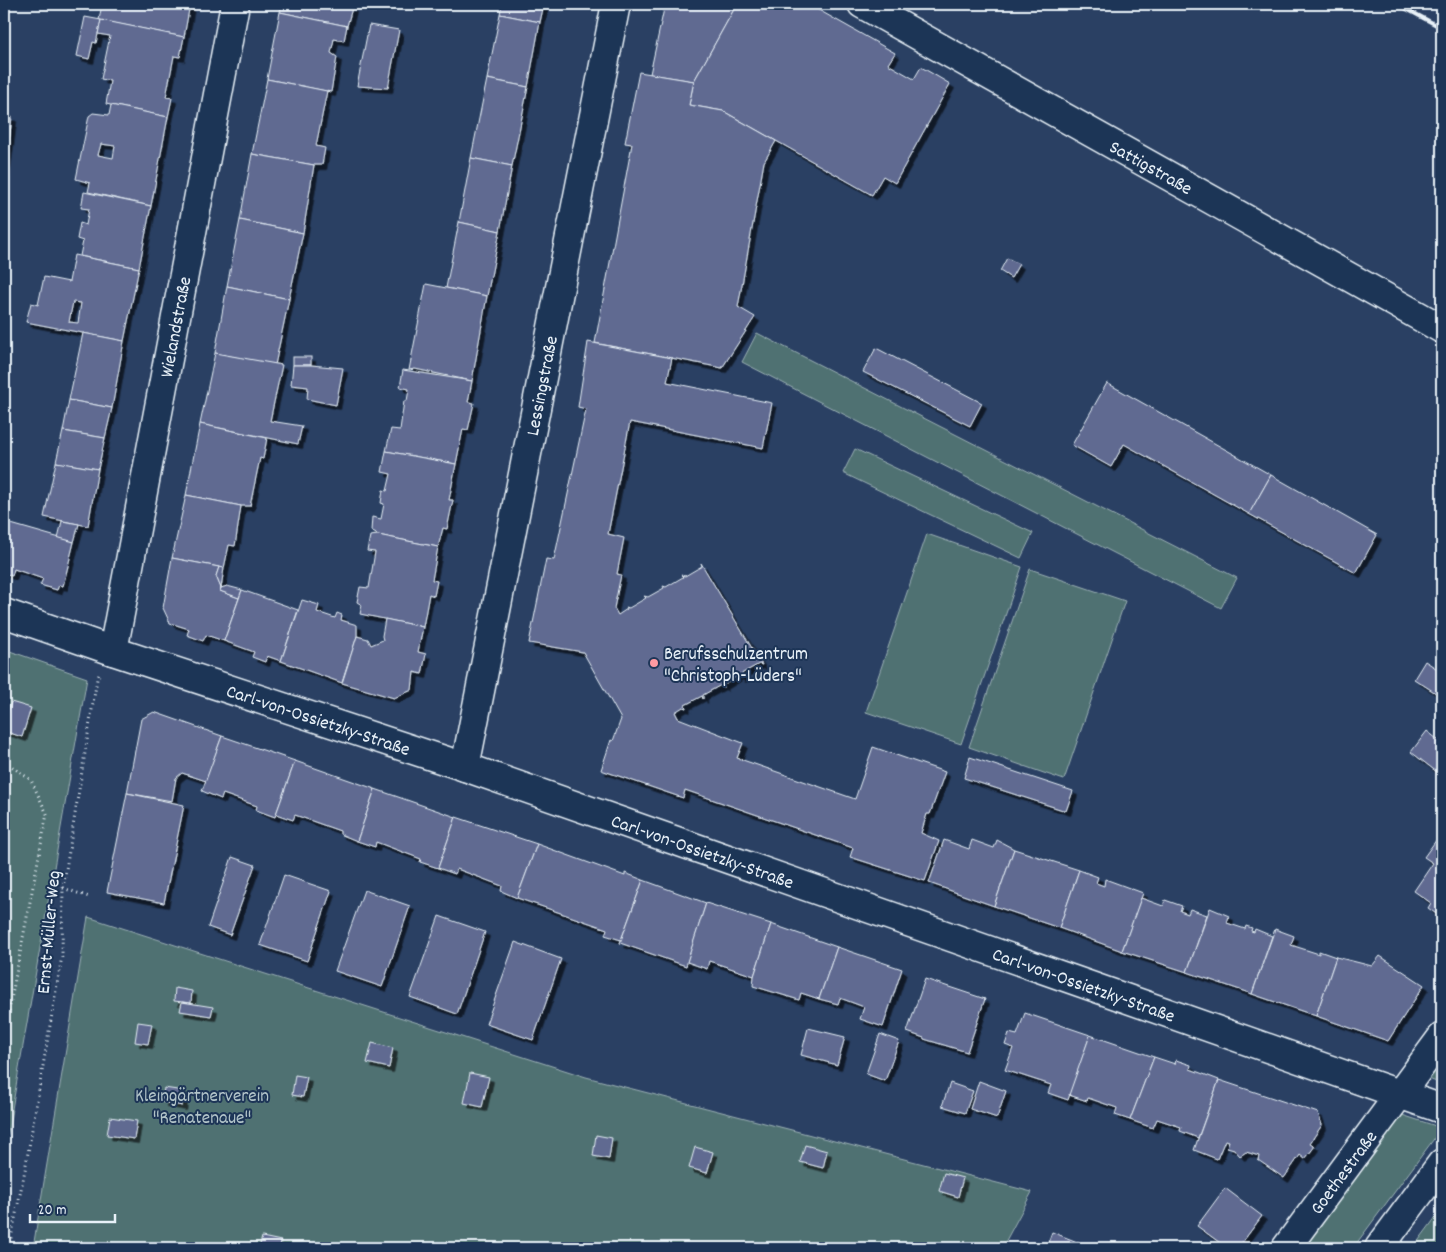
<svg xmlns="http://www.w3.org/2000/svg" width="1446" height="1252" viewBox="0 0 1446 1252" font-family="Dekko,sans-serif">
	<defs>
		<filter id="shadow"><feDropShadow dx="4.5" dy="4.5" stdDeviation="0" flood-color="#0009"/></filter>
	</defs>
	<rect width="100%" height="100%" fill="#2a4063"/>
	<filter id="ink" filterUnits="userSpaceOnUse"><feTurbulence type="fractalNoise" baseFrequency=".02" numOctaves="2"/><feDisplacementMap in="SourceGraphic" scale="10" xChannelSelector="R" yChannelSelector="G"/><feConvolveMatrix kernelMatrix="1 2 1 2 8 2 1 2 1" color-interpolation-filters="sRGB"/></filter>
	<g filter="url(#ink)">
		<!-- green -->
		<g fill="#4f7172" stroke="#9cb1b5">
			<polygon points="757,333 1237,578 1221,608 742,362"/>
			<polygon points="855,449 1033,533 1021,558 843,473"/>
			<polygon points="927,534 1022,567 961,744 866,712"/>
			<polygon points="1030,569 1125,601 1064,780 969,747"/>
			<polygon points="4,649 87,678 4,1155"/>
			<polygon points="88,917 586,1077 1032,1192 1002,1248 882,1248 871,1245 870,1248 33,1248"/>
			<polygon points="1442,1056 1442,1084 1426,1078"/>
			<polygon points="1399,1114 1442,1128 1353,1248 1300,1248"/>
			<polygon points="1442,1209 1442,1248 1413,1248"/>
		</g>
		<!-- building -->
		<g fill="#606a91" stroke="#e8f1f8" fill-rule="evenodd" filter="url(#shadow)">
			<polygon points="102,4 190,4 184,37 99,20"/>
			<polygon points="282,4 341,4 341,5 352,8 347,26 280,12"/>
			<polygon points="502,4 544,4 540,22 500,14"/>
			<polygon points="665,4 737,4 694,81 650,74"/>
			<polygon points="737,4 808,4 895,53 888,64 914,79 921,67 950,84 895,183 883,176 872,195 723,111 689,105 694,81"/>
			<polygon points="280,12 347,26 344,41 334,39 331,53 337,57 331,92 267,79"/>
			<polygon points="500,14 540,22 528,87 487,79"/>
			<polygon points="85,17 101,20 96,43 93,42 89,59 77,56"/>
			<polygon points="101,20 184,37 180,57 174,56 166,97 172,98 168,117 106,104 110,81 101,79 110,36 98,34"/>
			<polygon points="369,25 399,30 388,88 357,86"/>
			<polygon points="639,72 694,81 689,105 723,111 776,141 764,162 738,307 755,317 722,368 595,343 632,144 625,143"/>
			<polygon points="267,79 327,91 316,146 325,148 322,165 314,165 252,154"/>
			<polygon points="487,79 528,87 512,166 471,158"/>
			<path d="M111 105 168 117 151 206 88 192 90 183 76 179 89 116 93 113 109 115ZM101 144 115 146 113 158 98 155Z"/>
			<polygon points="4,116 12,117 9,141 4,140"/>
			<polygon points="4,140 9,141 4,177"/>
			<polygon points="252,154 314,165 303,233 240,220"/>
			<polygon points="471,158 512,166 500,231 459,222"/>
			<polygon points="84,192 151,206 139,268 80,256 83,241 77,239 80,223 86,225 89,209 81,208"/>
			<polygon points="240,220 303,233 289,299 227,286"/>
			<polygon points="459,222 500,231 487,296 446,288"/>
			<path d="M74 255 139 268 124 341 26 322 31 303 38 305 44 277 69 282ZM73 302 81 303 78 323 69 322Z"/>
			<polygon points="1007,258 1019,264 1011,278 1000,271"/>
			<polygon points="426,284 487,296 472,381 415,369 409,370"/>
			<polygon points="227,286 289,299 275,365 215,353"/>
			<polygon points="83,333 124,341 112,408 69,400"/>
			<polygon points="588,342 672,358 667,382 772,403 763,448 630,422 608,534 624,538 617,574 621,575 614,608 618,615 627,609 626,607 629,608 646,598 644,596 648,597 664,588 663,586 666,587 683,577 681,575 685,576 702,566 701,563 762,665 759,664 741,674 743,677 741,678 739,675 723,685 724,687 721,685 703,695 703,699 702,696 685,705 686,708 683,707 675,712 678,718 743,743 737,758 855,799 873,747 945,772 930,814 927,814 921,833 939,841 925,881 850,857 853,848 685,790 683,798 601,770 611,740 613,741 621,719 583,652 529,643 546,559 554,560 586,409 578,407"/>
			<polygon points="876,348 982,403 970,426 863,372"/>
			<polygon points="215,353 282,365 270,421 302,426 298,444 200,424"/>
			<rect x="293" y="357" width="18" height="8"/>
			<polygon points="293,365 311,365 343,368 336,405 307,399 308,387 291,385"/>
			<polygon points="403,370 472,381 468,402 474,403 468,430 463,429 456,464 386,451 391,429 400,430 404,401 407,401 409,389 400,387"/>
			<polygon points="1107,383 1271,475 1249,514 1124,444 1111,467 1072,445"/>
			<polygon points="69,400 112,408 105,438 63,431"/>
			<polygon points="200,424 267,438 263,459 260,458 250,506 241,506 186,495"/>
			<polygon points="63,431 105,438 98,469 56,462"/>
			<polygon points="386,451 456,464 449,500 453,500 447,529 443,528 438,547 378,535 371,531 372,517 381,519 384,504 381,503 383,490 387,491 391,474 382,472"/>
			<polygon points="56,462 98,469 88,526 44,517"/>
			<polygon points="1271,475 1377,535 1356,573 1249,514"/>
			<polygon points="186,495 241,506 235,546 229,545 224,568 172,558"/>
			<polygon points="62,521 79,524 74,542 58,538"/>
			<polygon points="4,522 74,542 63,586 59,585 57,590 40,585 43,579 14,569 12,576 4,573"/>
			<polygon points="378,535 438,547 432,580 437,581 434,596 429,594 423,627 360,614 362,605 357,602 360,587 369,588 375,552 367,551 370,536"/>
			<polygon points="172,558 219,567 216,576 221,588 220,591 239,598 224,641 206,635 203,641 187,635 189,629 170,623 163,608"/>
			<polygon points="219,567 224,568 221,588 216,576"/>
			<polygon points="227,586 242,590 239,598 220,591 221,588"/>
			<polygon points="242,590 298,610 281,661 267,656 265,662 252,657 254,652 224,641"/>
			<polygon points="302,600 319,605 317,612 335,618 337,613 342,615 341,620 357,625 357,636 342,683 281,661"/>
			<polygon points="385,619 423,627 418,652 426,654 422,674 414,672 412,690 394,698 342,683 357,636 368,639 371,645 383,640 382,636"/>
			<polygon points="1425,661 1442,672 1442,690 1439,695 1414,679"/>
			<polygon points="11,702 31,708 22,737 4,731 4,725"/>
			<polygon points="154,712 222,736 206,781 182,773 176,778 172,801 127,793 141,719"/>
			<polygon points="1427,731 1442,743 1442,776 1411,752"/>
			<polygon points="222,736 295,761 275,817 256,810 257,806 223,794 221,799 202,791"/>
			<polygon points="970,757 1073,791 1066,811 964,778"/>
			<polygon points="295,761 375,789 357,841 340,834 340,831 295,815 293,820 276,814"/>
			<polygon points="375,789 456,817 438,868 420,862 421,859 376,842 375,847 357,841"/>
			<polygon points="127,793 184,805 164,903 107,892"/>
			<polygon points="456,817 537,844 517,898 501,891 502,886 457,869 455,874 438,868"/>
			<polygon points="1442,832 1442,918 1428,908 1431,903 1414,891 1433,863 1424,857"/>
			<polygon points="944,840 969,849 972,840 994,848 997,840 1014,849 994,906 929,883"/>
			<polygon points="537,844 625,876 625,873 643,880 621,940 605,935 607,929 517,898"/>
			<polygon points="1014,849 1079,870 1059,928 994,906"/>
			<polygon points="232,857 255,865 230,935 208,927"/>
			<polygon points="1079,870 1098,877 1096,883 1104,886 1105,879 1143,893 1122,951 1059,928"/>
			<polygon points="284,875 331,891 307,961 260,945"/>
			<polygon points="643,880 706,903 686,966 620,943"/>
			<polygon points="364,890 410,906 382,987 335,971"/>
			<polygon points="1141,898 1163,906 1165,900 1182,906 1180,911 1188,914 1190,909 1207,915 1187,972 1122,951"/>
			<polygon points="706,903 771,924 754,976 709,961 707,969 687,962"/>
			<polygon points="1210,908 1229,916 1227,923 1245,929 1246,926 1252,928 1251,931 1254,932 1255,929 1272,936 1252,994 1187,972"/>
			<polygon points="439,916 485,932 457,1014 410,997"/>
			<polygon points="771,924 837,947 819,999 801,993 799,1000 753,986 754,976"/>
			<polygon points="1275,929 1294,936 1291,945 1319,954 1319,951 1336,957 1316,1016 1252,994"/>
			<polygon points="515,942 561,959 533,1040 486,1024"/>
			<polygon points="837,947 902,969 883,1027 860,1019 864,1007 840,998 838,1004 819,999"/>
			<polygon points="1380,956 1424,985 1388,1041 1316,1016 1336,957 1372,966"/>
			<polygon points="925,979 985,999 967,1052 924,1039 924,1038 907,1032"/>
			<polygon points="175,988 192,991 191,1003 174,1001"/>
			<polygon points="182,1002 213,1007 211,1016 180,1011"/>
			<polygon points="1025,1013 1090,1035 1068,1100 1048,1093 1051,1085 1005,1070 1013,1048 1005,1045 1009,1033 1017,1035"/>
			<polygon points="138,1022 152,1024 148,1044 135,1042"/>
			<polygon points="808,1028 845,1037 837,1065 801,1055"/>
			<polygon points="880,1034 899,1041 885,1081 866,1074"/>
			<polygon points="1090,1035 1154,1057 1130,1120 1115,1115 1117,1108 1088,1098 1087,1101 1069,1095"/>
			<polygon points="372,1043 393,1048 389,1068 367,1063"/>
			<polygon points="1154,1057 1175,1064 1176,1060 1191,1065 1190,1069 1219,1080 1198,1138 1180,1131 1181,1127 1157,1119 1153,1128 1130,1120"/>
			<polygon points="470,1073 489,1077 482,1107 464,1103"/>
			<polygon points="295,1075 307,1077 303,1097 292,1095"/>
			<polygon points="1219,1080 1318,1113 1322,1125 1310,1143 1315,1146 1305,1159 1300,1155 1284,1178 1258,1160 1259,1156 1246,1152 1240,1156 1234,1149 1227,1147 1229,1141 1225,1140 1217,1159 1194,1150"/>
			<polygon points="979,1081 1006,1091 997,1118 970,1109"/>
			<polygon points="950,1083 973,1091 965,1113 942,1106"/>
			<polygon points="164,1088 184,1091 182,1106 162,1102"/>
			<polygon points="110,1117 137,1121 134,1139 107,1135"/>
			<polygon points="596,1135 612,1138 609,1159 593,1156"/>
			<polygon points="805,1145 827,1151 823,1168 800,1162"/>
			<polygon points="695,1147 713,1152 707,1173 689,1168"/>
			<polygon points="944,1173 963,1178 958,1197 939,1191"/>
			<polygon points="1225,1188 1262,1216 1238,1248 1227,1248 1197,1226"/>
			<polygon points="1052,1232 1090,1247 1089,1248 1046,1248"/>
			<polygon points="262,1237 281,1241 280,1248 259,1248"/>
		</g>
		<g fill="none" stroke-linecap="round" stroke-linejoin="round">
			<defs>
				<g id="minor">
					<path id="s1" d="M862 4 1442 329"/>
					<path id="s2" d="M4 613 113 651 465 767 1442 1109"/>
					<path id="s3" d="M113 651 235 4"/>
					<path id="s4" d="M465 767 616 4"/>
					<path id="s5" d="M1286 1248 1442 1037"/>
					<polyline points="1379,1248 1442,1163"/>
				</g>
			</defs>
			<!-- minor casing -->
			<use href="#minor" stroke="#e8f1f8" stroke-width="31"/>
			<!-- path -->
			<g stroke="#e8f1f8" stroke-width="3" stroke-dasharray="1 4" stroke-linecap="butt">
				<polyline points="4,761 31,780 47,814 4,1036"/>
				<polyline points="63,888 89,897"/>
				<polyline points="9,1248 25,1170 62,956 63,888 97,679 99,675"/>
			</g>
			<!-- minor -->
			<use href="#minor" stroke="#1d3557" stroke-width="28"/>
			<!-- rail -->
			<g stroke="#e8f1f8" stroke-width="4">
				<polyline points="1397,4 1442,28"/>
				<polyline points="1435,4 1442,8"/>
			</g>
		</g>
	</g>
	<!-- markers -->
	<circle fill="#ff9aa2" stroke="#1d3557" stroke-width="2" cx="654" cy="663" r="5"/>
	<g text-anchor="middle" stroke-width="4" stroke-linejoin="round" paint-order="stroke">
		<!-- street labels -->
		<g font-size="19" fill="#e8f1f8" stroke="#1d3557">
			<text dy="7" stroke="none"><textPath href="#s1" startOffset="332">Sattigstraße</textPath></text>
			<text dy="7" stroke="none"><textPath href="#s3" startOffset="330">Wielandstraße</textPath></text>
			<text dy="7" stroke="none"><textPath href="#s4" startOffset="389">Lessingstraße</textPath></text>
			<text dy="7" stroke="none"><textPath href="#s2" startOffset="332">Carl-von-Ossietzky-Straße</textPath></text>
			<text dy="7" stroke="none"><textPath href="#s2" startOffset="738">Carl-von-Ossietzky-Straße</textPath></text>
			<text transform="translate(47 932) rotate(-85)" y="7">Ernst-Müller-Weg</text>
			<text dy="7" stroke="none"><textPath href="#s2" startOffset="1142">Carl-von-Ossietzky-Straße</textPath></text>
			<text dy="7" stroke="none"><textPath href="#s5" startOffset="95">Goethestraße</textPath></text>
		</g>
		<!-- poi labels -->
		<g font-size="19" fill="#e8f1f8" stroke="#1d3557" text-anchor="start">
			<text x="664" y="659">Berufsschulzentrum<tspan x="664" dy="22">"Christoph-Lüders"</tspan></text>
		</g>
		<!-- park labels -->
		<g font-size="19" fill="#b2c4c9" stroke="#1d3557">
			<text x="202" y="1101">Kleingärtnerverein<tspan x="202" dy="22">"Renatenaue"</tspan></text>
		</g>
	</g>
	<!-- margin -->
	<rect width="1446" height="1252" fill="none" stroke="#1d3557" stroke-width="20"/>
	<rect x="10" y="10" width="1426" height="1232" fill="none" stroke="#e8f1f8" stroke-width="2" filter="url(#ink)"/>
	<!-- scale -->
	<path d="M30 1214v8h85v-8" fill="none" stroke="#e8f1f8" stroke-width="2.5"/>
	<text x="38" y="1214" font-size="15" fill="#e8f1f8" stroke="#1d3557" stroke-width="4" paint-order="stroke">20 m</text>
</svg>
